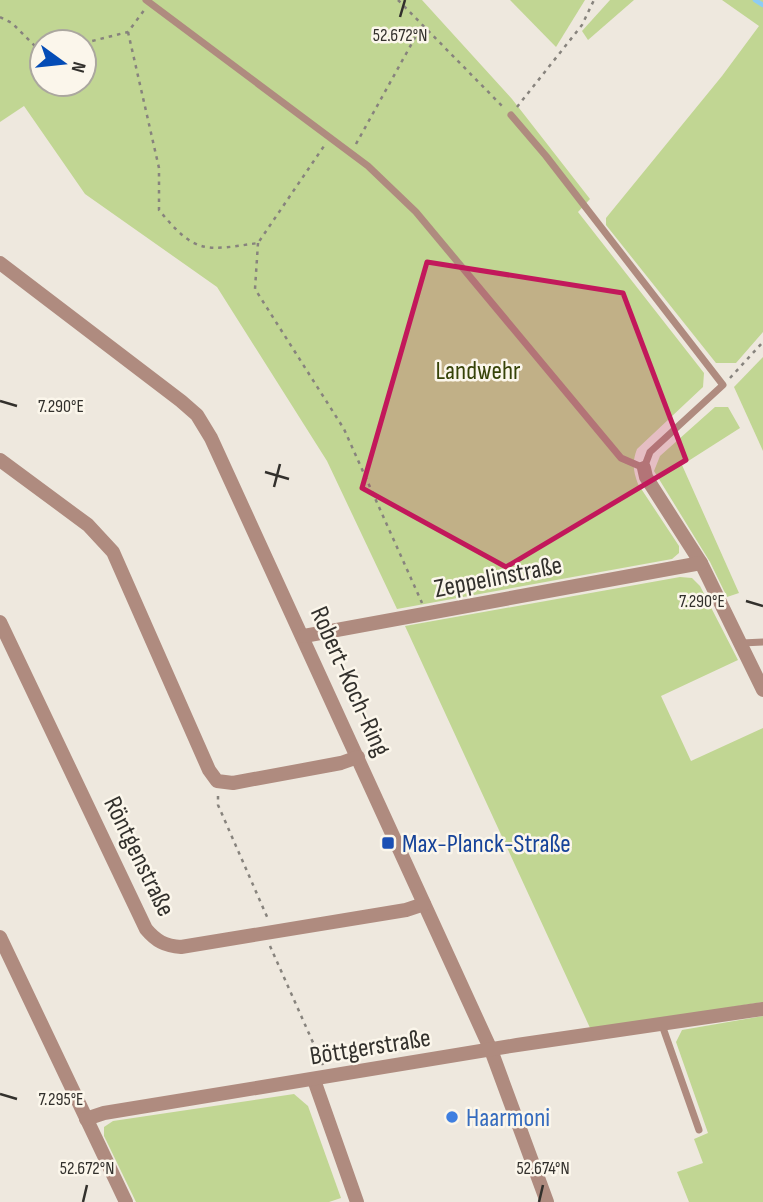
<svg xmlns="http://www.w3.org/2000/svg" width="763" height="1202" viewBox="0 0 763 1202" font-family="'Sofia Sans Condensed',sans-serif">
	<rect width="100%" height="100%" fill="#eee8de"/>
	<!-- green -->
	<g fill="#c1d693" fill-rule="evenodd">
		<path d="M0 0H422L512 99 590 199 578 212 704 373 703 387 637 449C632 462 633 471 638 484L679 546V553L672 559 397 609 327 461 217 287 85 194 24 106 0 122ZM42 42H84V84H42Z"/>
		<polygon points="510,0 585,0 556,47"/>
		<polygon points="610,0 634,0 588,40 582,31"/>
		<polygon points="722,0 763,0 763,332 736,363 716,363 606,225 606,218 722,76 759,26"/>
		<polygon points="763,357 763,451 734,387"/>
		<polygon points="715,407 728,407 740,428 682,465 739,593 727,597 710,562 654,471 660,456"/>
		<polygon points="680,577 692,578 700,586 738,660 661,696 691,761 763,728 763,1002 591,1030 405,626"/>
		<polygon points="763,1016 763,1202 689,1202 677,1172 703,1163 694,1139 708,1133 676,1042 682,1030"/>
		<polygon points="294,1094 308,1106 341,1198 329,1202 136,1202 104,1136 104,1127 113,1121"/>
	</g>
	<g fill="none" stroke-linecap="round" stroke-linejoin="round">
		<!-- stream -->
		<polyline stroke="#8eccf4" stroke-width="4.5" points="755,0 763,5"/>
		<!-- path -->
		<g stroke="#87837d" stroke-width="2.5" stroke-dasharray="3.5 5" stroke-linecap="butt">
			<polyline points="398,0 504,108"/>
			<polyline points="0,17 12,23 42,53"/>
			<path d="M128 32 159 168V210C195 254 204 251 258 243L324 146"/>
			<polyline points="84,43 128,32 145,9"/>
			<polyline points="517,107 582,25 594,0"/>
			<polyline points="356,144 422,25"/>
			<polyline points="258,243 255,289 344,429 422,603"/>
			<polyline points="730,378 763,342"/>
			<polyline points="218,796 218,805 268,919"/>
			<polyline points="270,946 323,1065"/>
		</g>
		<!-- lane -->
		<g stroke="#af8b7f" stroke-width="7">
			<polyline points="146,0 368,166 416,212 621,458 644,468 650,452 723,385 546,156 511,115"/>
			<polyline points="742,643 763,642"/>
			<polyline points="662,1025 699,1130"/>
		</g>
		<!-- street -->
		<g stroke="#af8b7f" stroke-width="14">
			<polyline points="0,263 181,401 197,415 211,438 491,1050 547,1202"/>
			<polyline points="0,460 88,525 113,552 209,770 217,781 233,783 341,763 358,757"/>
			<polyline points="644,468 646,477 701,563 763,690"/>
			<path d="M0 622 146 929C156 941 165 946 181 947L406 910 424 904"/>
			<polyline points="304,636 701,563"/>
			<polyline points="0,937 126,1202"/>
			<polyline points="314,1080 357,1202"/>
			<polyline points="86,1119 104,1113 517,1045 763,1009"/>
		</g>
	</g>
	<!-- marked area -->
	<path fill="#c2185b" fill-opacity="0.2" stroke="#c2185b" stroke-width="5" stroke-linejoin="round" d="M427 262 623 293 686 460 506 567 362 488Z"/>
	<!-- ticks -->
	<path fill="none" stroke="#32302c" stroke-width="2.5" d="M400 17 405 0M0 401 17 406M265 472 289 479M274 487 280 464M746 601 763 606M0 1094 17 1099M83 1202 87 1185M539 1202 543 1185"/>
	<!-- markers -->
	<rect fill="#1a4fb4" stroke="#fbf6eb" stroke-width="2.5" x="381" y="836" width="14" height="14" rx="3.5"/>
	<circle fill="#3f7fe0" stroke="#fbf6eb" stroke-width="2.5" cx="452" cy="1117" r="7"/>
	<g text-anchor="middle" stroke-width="5" stroke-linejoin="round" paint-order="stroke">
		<!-- park labels -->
		<g font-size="26" fill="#364308" stroke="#fbf6eb">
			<text x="478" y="379">Landwehr</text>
		</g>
		<!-- street labels -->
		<g font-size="26" fill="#32302c" stroke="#fbf6eb">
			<text transform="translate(498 576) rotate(-11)" y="9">Zeppelinstraße</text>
			<text transform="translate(351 681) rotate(66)" y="9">Robert-Koch-Ring</text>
			<text transform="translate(140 856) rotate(64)" y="9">Röntgenstraße</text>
			<text transform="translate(370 1046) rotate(-9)" y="9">Böttgerstraße</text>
		</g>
		<!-- transit labels -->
		<g font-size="26" fill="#164399" stroke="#fbf6eb" text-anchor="start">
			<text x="402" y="852">Max-Planck-Straße</text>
		</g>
		<!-- shop labels -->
		<g font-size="26" fill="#366cbe" stroke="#fbf6eb" text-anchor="start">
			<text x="466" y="1126">Haarmoni</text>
		</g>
	</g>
	<g font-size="18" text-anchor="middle" fill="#32302c" stroke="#fbf6eb" stroke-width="5" stroke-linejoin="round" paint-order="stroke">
		<text x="400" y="41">52.672°N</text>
		<text x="61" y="412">7.290°E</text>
		<text x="702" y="607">7.290°E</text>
		<text x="61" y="1105">7.295°E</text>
		<text x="87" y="1174">52.672°N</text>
		<text x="543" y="1174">52.674°N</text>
	</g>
	<!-- north arrow -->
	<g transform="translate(63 63) rotate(105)"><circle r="33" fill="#fbf6eb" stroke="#aba79f" stroke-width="2"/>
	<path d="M0-5L12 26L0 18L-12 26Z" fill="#044cb6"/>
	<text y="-10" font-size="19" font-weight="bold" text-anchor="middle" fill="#32302c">N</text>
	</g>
</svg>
